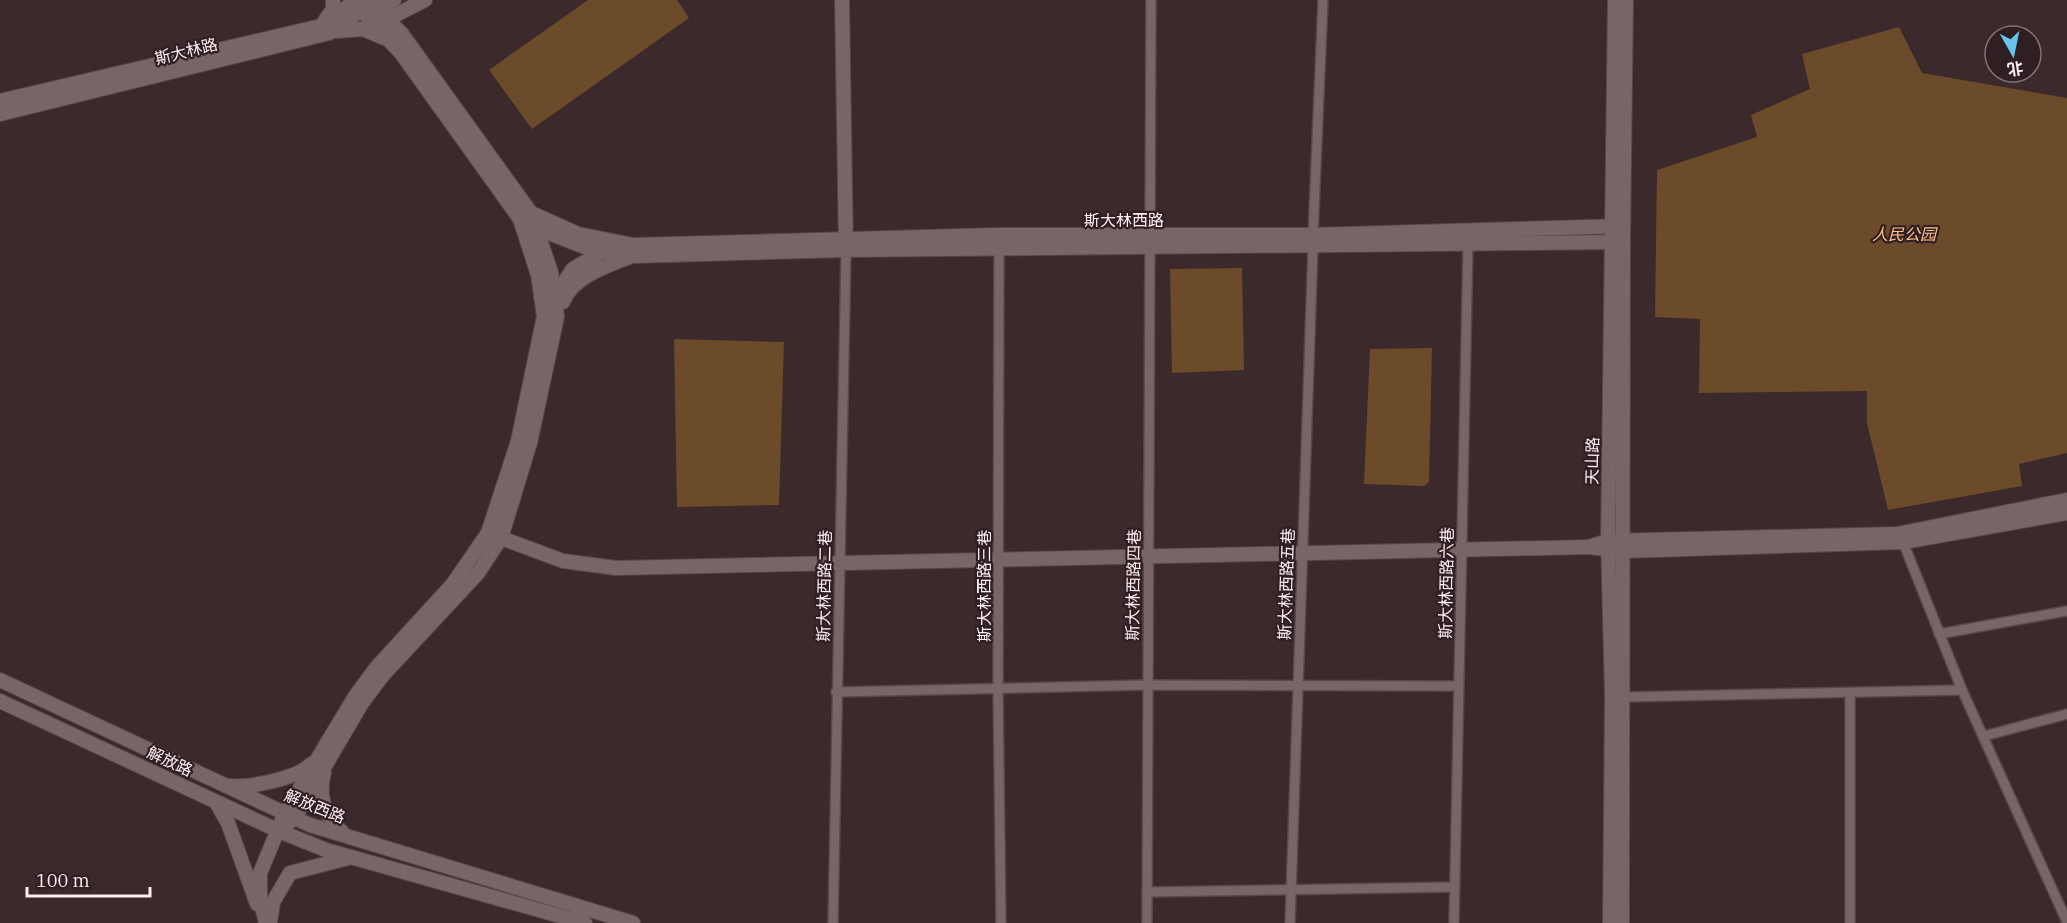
<svg xmlns="http://www.w3.org/2000/svg" width="2067" height="923" viewBox="0 0 2067 923" font-family="'IBM Plex Serif','Noto Sans SC',serif">
	<rect width="100%" height="100%" fill="#3b292b"/>
	<!-- green -->
	<g fill="#6c4b2a">
		<polygon points="588,0 677,0 689,18 532,129 489,70"/>
		<polygon points="1899,27 1922,73 2067,98 2067,453 2019,464 2022,486 1888,510 1867,423 1867,391 1699,393 1700,319 1655,317 1657,170 1757,137 1751,115 1810,89 1802,54"/>
		<polygon points="1242,268 1244,370 1172,373 1170,269"/>
		<polygon points="674,339 784,342 779,505 677,507"/>
		<polygon points="1432,348 1429,482 1424,486 1364,484 1370,349"/>
	</g>
	<g fill="none" stroke-linecap="round" stroke-linejoin="round">
		<defs>
			<g id="street">
				<polyline points="1313,235 1323,0"/>
				<polyline points="999,248 998,688 1001,923"/>
				<polyline points="1903,542 1962,690 2067,922"/>
				<polyline points="1939,634 2067,611"/>
				<polyline points="836,692 1146,685 1459,686"/>
				<polyline points="1850,693 1850,923"/>
				<polyline points="1624,697 1962,690"/>
				<polyline points="1984,736 2067,714"/>
				<polyline points="1147,892 1455,887"/>
				<polyline points="833,923 846,250"/>
				<path d="M1147 923C1146 615 1152 308 1151 0"/>
				<polyline points="1290,923 1313,246"/>
				<polyline points="1454,923 1468,245"/>
			</g>
			<g id="secondary">
				<polyline points="842,0 846,248"/>
				<polyline points="377,9 394,0"/>
				<polyline points="388,19 425,0"/>
				<polyline points="324,22 333,9 333,0"/>
				<polyline points="337,31 363,29 384,38"/>
				<polyline points="0,101 321,26 334,20 354,0"/>
				<polyline points="0,114 329,33 342,27 365,5"/>
				<polyline points="531,213 578,234 633,245 995,235 1313,235 1623,226"/>
				<polyline points="522,226 536,228 590,249 633,256 846,250 1623,242"/>
				<polyline points="552,300 573,269 605,250"/>
				<path d="M563 302C572 277 608 265 632 256"/>
				<polyline points="2067,500 1897,534 1608,541 1589,547 1624,551 1903,542 2067,513"/>
				<polyline points="488,533 563,561 616,568 1589,547"/>
				<polyline points="0,680 310,825 633,923"/>
				<polyline points="0,701 279,831 326,850 585,923"/>
				<path d="M324 772C318 795 324 817 342 832"/>
				<path d="M230 786C249 788 299 778 311 764"/>
				<polyline points="216,802 228,823 257,904"/>
				<polyline points="281,830 295,817 362,703 383,675 478,573 501,538 530,443 557,317 551,272 531,213 402,34 368,0"/>
				<polyline points="266,923 260,899 260,873 285,813 354,698 376,668 452,585 488,533 518,441 544,316 538,275 520,219 401,53 351,0"/>
				<polyline points="270,923 273,902 290,873 348,858"/>
				<polyline points="1610,923 1612,696 1608,541 1615,0"/>
				<polyline points="1622,923 1623,242 1626,0"/>
			</g>
		</defs>
		<!-- street casing -->
		<use href="#street" stroke="#564749" stroke-width="12"/>
		<!-- secondary casing -->
		<use href="#secondary" stroke="#564749" stroke-width="16"/>
		<!-- street -->
		<use href="#street" stroke="#796466" stroke-width="9"/>
		<!-- secondary -->
		<use href="#secondary" stroke="#796466" stroke-width="14"/>
	</g>
	<g text-anchor="middle" stroke-width="4.5" stroke-linejoin="round" paint-order="stroke">
		<!-- street labels -->
		<g font-size="16" fill="#fcf0f1" stroke="#301f22">
			<text transform="translate(186 51) rotate(-14)" y="6">斯大林路</text>
			<text x="1124" y="226">斯大林西路</text>
			<text transform="translate(1592 461) rotate(-89)" y="6">天山路</text>
			<text transform="translate(1446 583) rotate(-89)" y="6">斯大林西路六巷</text>
			<text transform="translate(1286 584) rotate(-88)" y="6">斯大林西路五巷</text>
			<text transform="translate(1133 585) rotate(-89)" y="6">斯大林西路四巷</text>
			<text transform="translate(824 586) rotate(-89)" y="6">斯大林西路二巷</text>
			<text transform="translate(984 586) rotate(-90)" y="6">斯大林西路三巷</text>
			<text transform="translate(170 761) rotate(25)" y="6">解放路</text>
			<text transform="translate(315 806) rotate(22)" y="6">解放西路</text>
		</g>
		<!-- park labels -->
		<g font-size="16" font-style="italic" fill="#fdc288" stroke="#301f22">
			<text x="1904" y="240">人民公园</text>
		</g>
	</g>
	<!-- north arrow -->
	<g transform="translate(2013 54) rotate(171)"><circle r="28" fill="#301f22" stroke="#827375" stroke-width="1.5"/>
	<path d="M0-4.5L10 22L0 15L-10 22Z" fill="#66c4ef"/>
	<text y="-9" font-size="16" font-weight="bold" text-anchor="middle" fill="#fcf0f1">北</text>
	</g>
	<!-- scale -->
	<path d="M27 887v9h123v-9" fill="none" stroke="#fcf0f1" stroke-width="3"/>
	<text x="36" y="887" font-size="18" fill="#fcf0f1" stroke="#301f22" stroke-width="4.5" paint-order="stroke">100 m</text>
</svg>
